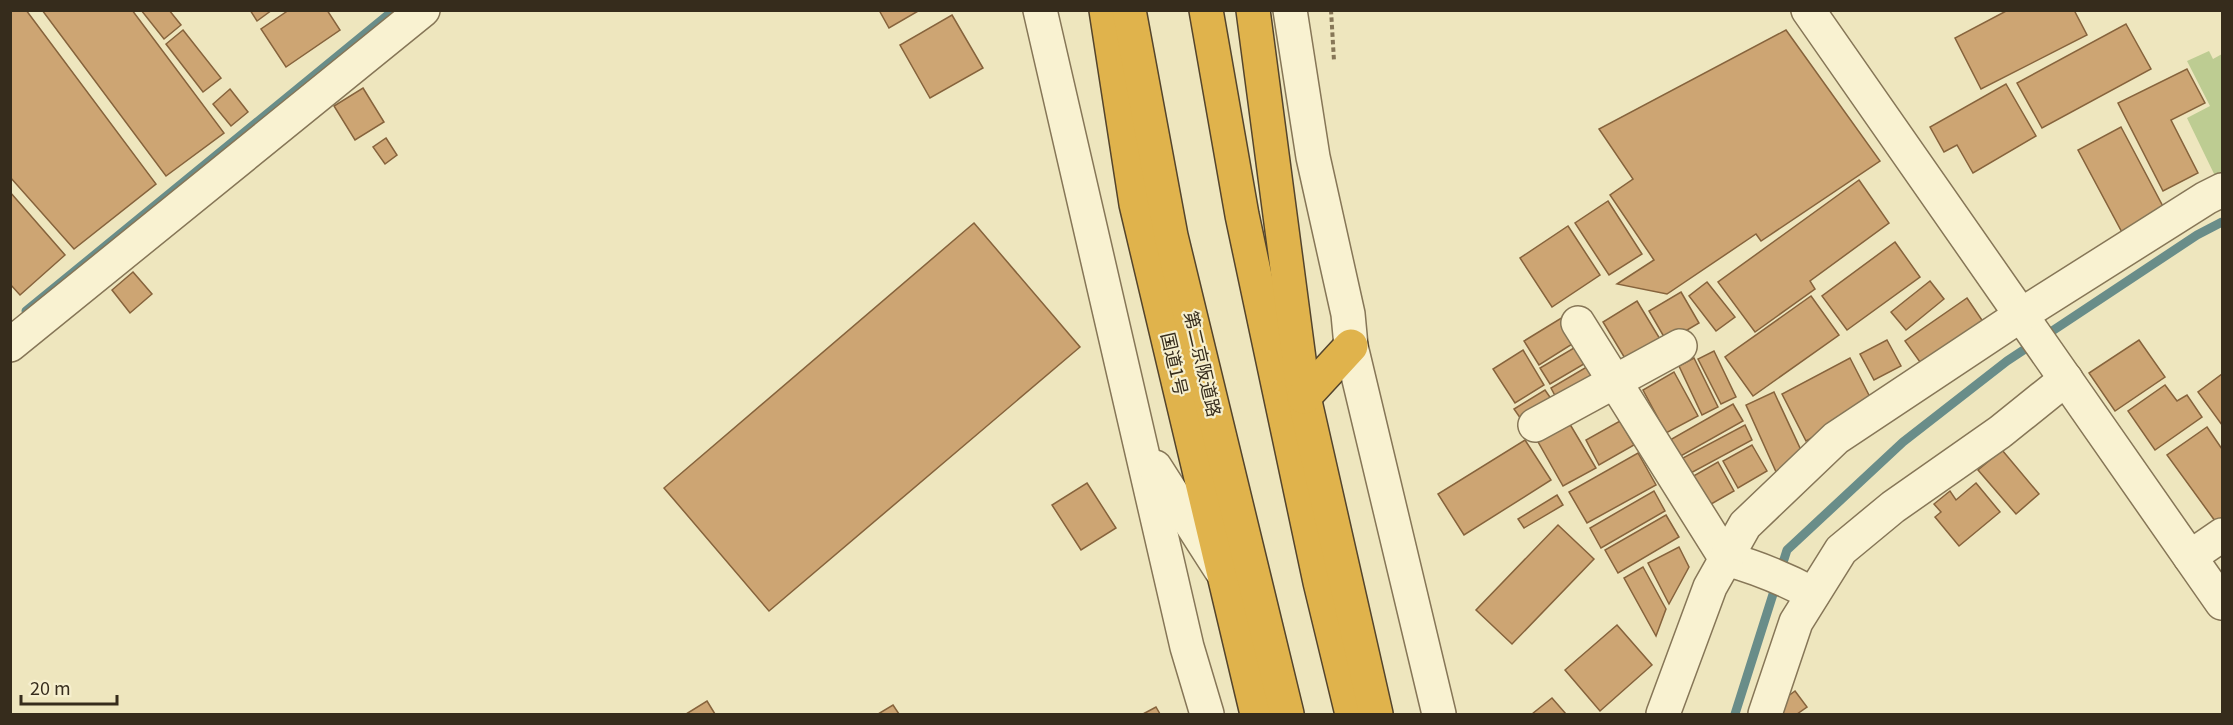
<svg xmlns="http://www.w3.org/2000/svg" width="2233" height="725" viewBox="0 0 2233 725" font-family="Georgia,'Noto Sans JP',serif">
	<rect width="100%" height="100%" fill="#eee6be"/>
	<!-- green -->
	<polygon fill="#bdcc92" points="2209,51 2213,59 2222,54 2222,177 2217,180 2187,118 2210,106 2187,61"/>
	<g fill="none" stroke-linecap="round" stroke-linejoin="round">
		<!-- stream -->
		<g stroke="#698d89" stroke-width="9">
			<polyline points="26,311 394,10"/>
			<polyline points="1735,714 1787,550 1903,442 2007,361 2197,235 2222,222"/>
		</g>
	</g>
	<!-- building -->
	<g fill="#cda573" stroke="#86633c" stroke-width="1.5">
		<polygon points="10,10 26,10 156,184 74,249 10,177"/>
		<polygon points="42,10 132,10 224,133 166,176"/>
		<polygon points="141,10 169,10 181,25 164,39"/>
		<polygon points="250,10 272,10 257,21"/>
		<polygon points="289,10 327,10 340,30 286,67 261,29"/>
		<polygon points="879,10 920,10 889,28"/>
		<polygon points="2008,10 2074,10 2087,35 1981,89 1955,38"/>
		<polygon points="952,15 983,68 930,98 900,45"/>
		<polygon points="2126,24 2151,69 2042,128 2017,83"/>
		<polygon points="183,30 221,78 203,92 166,44"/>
		<polygon points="1786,30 1880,161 1761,241 1756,234 1667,294 1617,284 1654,260 1610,195 1633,179 1599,129"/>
		<polygon points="2187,69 2205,103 2171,120 2198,173 2163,191 2118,103"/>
		<polygon points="2006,84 2036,136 1973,173 1957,145 1944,152 1930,127"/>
		<polygon points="363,88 384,122 355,140 334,106"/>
		<polygon points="230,89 248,112 231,126 213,104"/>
		<polygon points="2121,127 2167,214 2124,236 2078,150"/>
		<polygon points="386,138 397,155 385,164 373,147"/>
		<polygon points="1859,180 1889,223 1810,281 1815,289 1755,332 1718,282"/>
		<polygon points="10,192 65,255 20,295 10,284"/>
		<polygon points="1608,201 1642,254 1609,275 1575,223"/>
		<polygon points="974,223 1080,347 769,611 664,488"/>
		<polygon points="1568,226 1600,275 1552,307 1520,258"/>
		<polygon points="1895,242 1920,277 1847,330 1822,296"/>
		<polygon points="133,272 152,294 130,313 112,290"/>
		<polygon points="1930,281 1944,299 1906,330 1891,312"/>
		<polygon points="1707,282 1735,317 1716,331 1689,296"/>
		<polygon points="1681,292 1699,323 1667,342 1649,311"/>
		<polygon points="1811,296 1839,335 1753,396 1725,357"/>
		<polygon points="1967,298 1986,326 1925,369 1905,341"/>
		<polygon points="1637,301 1663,344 1629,365 1603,322"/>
		<polygon points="1563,317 1577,341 1539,365 1524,341"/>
		<polygon points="1887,340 1901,366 1874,380 1860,354"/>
		<polygon points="2139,340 2165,377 2115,411 2089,373"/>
		<polygon points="1579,345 1589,361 1550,384 1540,368"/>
		<polygon points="1523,350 1544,385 1515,403 1493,369"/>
		<polygon points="1714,351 1736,397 1721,404 1698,359"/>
		<polygon points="1694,358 1718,407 1702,415 1679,366"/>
		<polygon points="1850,358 1874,405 1806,441 1782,394"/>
		<polygon points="1590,365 1599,380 1559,403 1551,388"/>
		<polygon points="1674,372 1698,416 1666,433 1643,390"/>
		<polygon points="2222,374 2222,425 2198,392"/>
		<polygon points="2165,385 2177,401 2187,395 2202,417 2155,450 2128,411"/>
		<polygon points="1545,390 1554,403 1523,422 1514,409"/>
		<polygon points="1774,392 1806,461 1777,474 1746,405"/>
		<polygon points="1733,404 1743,421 1679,457 1670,440"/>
		<polygon points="1568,421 1596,468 1563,486 1537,440"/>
		<polygon points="1620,421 1634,445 1599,465 1586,440"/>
		<polygon points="1745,425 1752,440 1689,474 1681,459"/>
		<polygon points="2207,427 2222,449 2222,521 2218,525 2167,455"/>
		<polygon points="1525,440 1551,480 1464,535 1438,494"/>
		<polygon points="1752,445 1767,471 1738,488 1723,461"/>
		<polygon points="2002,450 2039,494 2016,514 1978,470"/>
		<polygon points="1638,453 1656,485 1587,523 1569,492"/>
		<polygon points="1718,462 1734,491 1706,507 1690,478"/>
		<polygon points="1087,483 1116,528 1081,550 1052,505"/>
		<polygon points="1976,483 2000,512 1959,546 1935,517 1941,512 1934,504 1950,491 1956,500"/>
		<polygon points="1654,491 1665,511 1601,548 1590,528"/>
		<polygon points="1557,495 1563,505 1524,528 1518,519"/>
		<polygon points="1666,515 1679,537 1618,573 1605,550"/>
		<polygon points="1558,525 1594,559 1512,644 1476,610"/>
		<polygon points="1679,547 1689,567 1669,604 1648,563"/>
		<polygon points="1643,567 1666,609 1656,636 1624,578"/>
		<polygon points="1617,625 1652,665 1600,711 1565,670"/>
		<polygon points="1795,691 1807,707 1797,714 1777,714 1772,708"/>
		<polygon points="1552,698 1566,714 1532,714"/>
		<polygon points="707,701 715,714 686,714"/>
		<polygon points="893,705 899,714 878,714"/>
		<polygon points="1156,707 1160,714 1143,714"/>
	</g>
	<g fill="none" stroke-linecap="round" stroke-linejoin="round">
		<defs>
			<g id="minor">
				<polyline points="1040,10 1187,647 1207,714"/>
				<polyline points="1290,10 1313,157 1348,314 1351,346 1439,714"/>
				<polyline points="1808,10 2222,603"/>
				<path d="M1578 323 1726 559C1756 567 1785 579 1813 594"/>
				<polyline points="10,345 423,10"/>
				<polyline points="1535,425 1680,346"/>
				<polyline points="1155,467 1221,570"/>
				<polyline points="2190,557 2222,535"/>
				<polyline points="1663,714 1710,587 1745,525 1836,438 2021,315 2206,198 2222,190"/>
				<polyline points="1765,714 1796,622 1841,550 1893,507 2000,432 2066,379"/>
			</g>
			<g id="highway">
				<polyline points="1106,10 1136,204 1257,714"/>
				<polyline points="1129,10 1171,236 1287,714"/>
				<polyline points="1206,10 1242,215 1320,582 1352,714"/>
				<polyline points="1253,10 1304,397 1376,714"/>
				<polyline points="1304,397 1351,346"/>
			</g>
		</defs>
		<!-- minor casing -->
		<use href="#minor" stroke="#867657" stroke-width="36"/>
		<!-- highway casing -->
		<use href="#highway" stroke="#54442b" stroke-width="36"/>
		<!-- path -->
		<polyline stroke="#867657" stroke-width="4" stroke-dasharray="4.5 3" stroke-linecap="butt" points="1331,10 1334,61"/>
		<!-- minor -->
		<use href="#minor" stroke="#f9f2d1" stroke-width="33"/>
		<!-- highway -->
		<use href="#highway" stroke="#e0b34c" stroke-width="33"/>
	</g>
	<g text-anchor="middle" stroke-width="4.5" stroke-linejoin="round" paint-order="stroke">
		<!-- street labels -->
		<g font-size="18" fill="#362c1c" stroke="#f6efce">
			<text transform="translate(1174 364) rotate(77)" y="6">国道1号</text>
			<text transform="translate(1202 364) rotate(77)" y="6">第二京阪道路</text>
		</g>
	</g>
	<!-- border -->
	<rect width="2233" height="725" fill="none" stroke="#362c1c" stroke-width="24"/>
	<!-- scale -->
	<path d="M21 695v9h96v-9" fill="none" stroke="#362c1c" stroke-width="3"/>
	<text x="30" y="695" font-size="18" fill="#362c1c" stroke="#f6efce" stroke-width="4.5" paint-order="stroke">20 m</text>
</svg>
